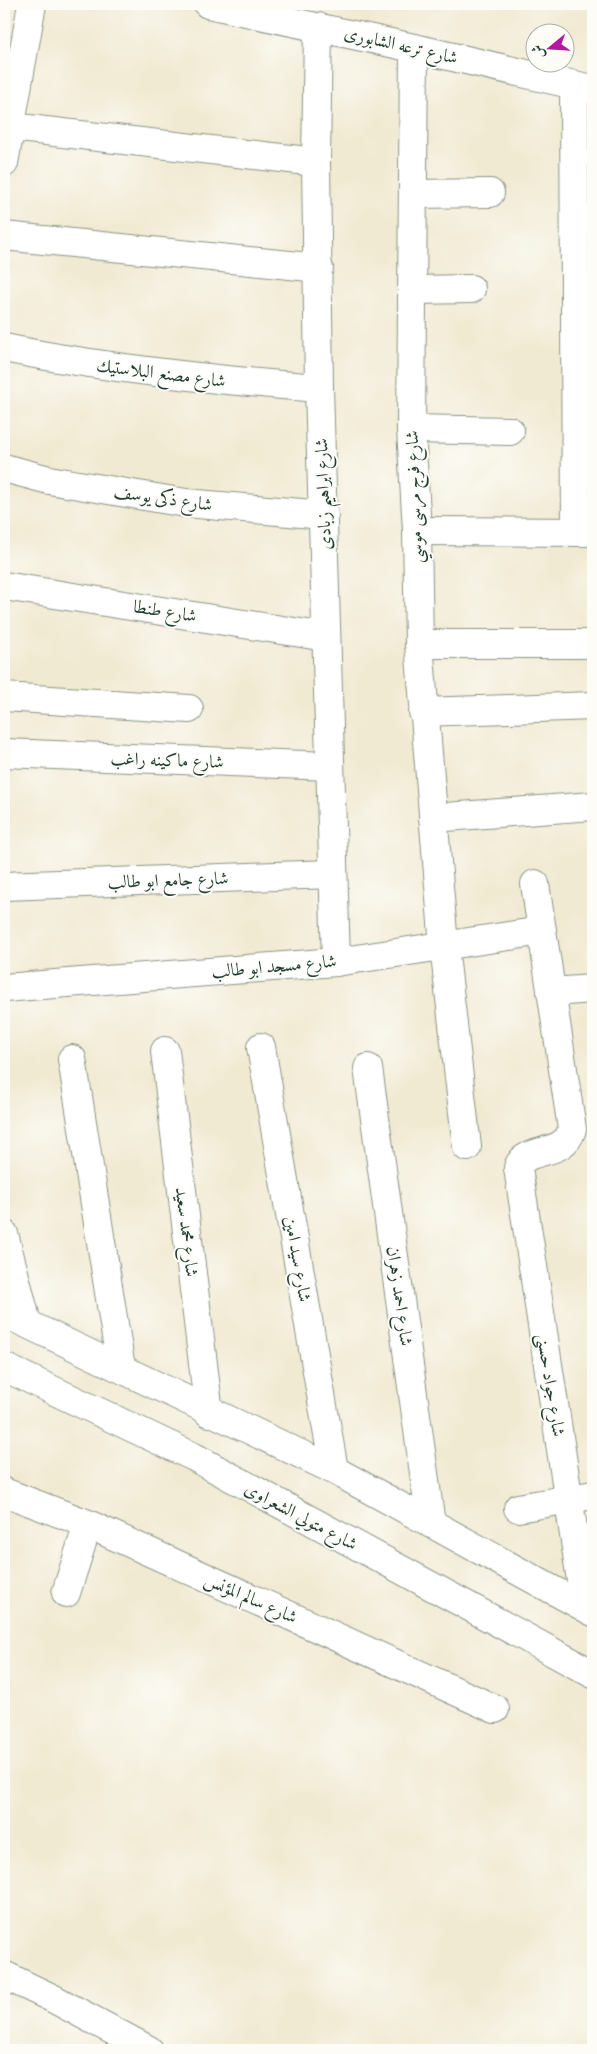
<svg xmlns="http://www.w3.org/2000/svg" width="597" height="2054" viewBox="0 0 597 2054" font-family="'Gentium Book Plus',Amiri,serif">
	<rect width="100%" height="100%" fill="#fdfcf7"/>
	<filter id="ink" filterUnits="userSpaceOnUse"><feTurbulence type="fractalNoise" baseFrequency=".02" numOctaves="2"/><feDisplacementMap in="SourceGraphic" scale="10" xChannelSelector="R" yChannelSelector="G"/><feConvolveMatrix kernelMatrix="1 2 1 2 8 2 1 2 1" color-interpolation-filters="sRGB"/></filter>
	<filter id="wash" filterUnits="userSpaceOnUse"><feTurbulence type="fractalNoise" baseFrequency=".0096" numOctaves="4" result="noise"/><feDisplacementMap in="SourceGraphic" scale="20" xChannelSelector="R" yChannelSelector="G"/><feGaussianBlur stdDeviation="1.12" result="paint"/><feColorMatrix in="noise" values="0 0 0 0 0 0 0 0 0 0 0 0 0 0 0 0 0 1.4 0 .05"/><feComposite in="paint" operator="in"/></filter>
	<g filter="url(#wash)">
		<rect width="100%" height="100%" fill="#f1ead3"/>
	</g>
	<g filter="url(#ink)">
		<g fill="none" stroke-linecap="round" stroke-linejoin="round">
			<defs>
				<g id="minor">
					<polyline points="208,4 414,48 592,89"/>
					<polyline points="318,27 316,162 319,388 336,962"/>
					<polyline points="414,48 411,429 417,531 419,644 444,946 467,1147"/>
					<polyline points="574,85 576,532"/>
					<polyline points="11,127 316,162"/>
					<polyline points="4,163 32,4"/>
					<polyline points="413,194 490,193"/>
					<polyline points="4,236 319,268"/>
					<polyline points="412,290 471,289"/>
					<path d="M4 348C108 369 213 380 319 388"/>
					<polyline points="411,429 510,431"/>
					<polyline points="4,468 49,480 186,503 324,515"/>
					<polyline points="417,531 593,532"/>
					<polyline points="4,586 326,637"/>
					<polyline points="419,644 593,644"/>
					<polyline points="4,697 189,709"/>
					<polyline points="423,712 593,706"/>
					<polyline points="4,753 330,766"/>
					<polyline points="433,818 593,806"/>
					<path d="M535 884 572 1129C564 1159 524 1145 518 1168L585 1607"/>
					<polyline points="4,886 332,874"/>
					<polyline points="4,988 336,962 542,931"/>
					<polyline points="551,992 593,989"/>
					<polyline points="261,1047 334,1470"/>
					<polyline points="165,1051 209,1413"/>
					<polyline points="72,1059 121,1368"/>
					<polyline points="368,1068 431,1524"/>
					<polyline points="4,1234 27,1323"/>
					<polyline points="4,1313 334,1470 593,1612"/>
					<polyline points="4,1367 194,1457 593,1674"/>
					<polyline points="4,1492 88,1524 495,1709"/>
					<polyline points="518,1508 593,1495"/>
					<polyline points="66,1593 88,1524"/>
					<polyline points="4,1975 54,1999 149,2050"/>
				</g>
			</defs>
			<!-- minor casing -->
			<use href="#minor" stroke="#889484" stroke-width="30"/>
			<!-- minor -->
			<use href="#minor" stroke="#fff" stroke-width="28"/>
		</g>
	</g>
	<g text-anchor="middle" stroke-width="4" stroke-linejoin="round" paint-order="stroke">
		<!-- street labels -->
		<g font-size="18" fill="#1f3d34" stroke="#fdfcf7">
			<text transform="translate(401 45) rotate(13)" y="6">شارع ترعه الشابورى</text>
			<text transform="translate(161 373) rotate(7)" y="6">شارع مصنع البلاستيك</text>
			<text transform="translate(323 494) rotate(-92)" y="6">شارع ابراهيم زبادى</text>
			<text transform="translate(414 497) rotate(-92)" y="6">شارع فرج مرسى موسي</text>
			<text transform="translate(163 498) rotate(8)" y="6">شارع ذكى يوسف</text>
			<text transform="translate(165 611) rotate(9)" y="6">شارع طنطا</text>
			<text transform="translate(167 760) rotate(2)" y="6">شارع ماكينه راغب</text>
			<text transform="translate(168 880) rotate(-2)" y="6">شارع جامع ابو طالب</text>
			<text transform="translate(274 966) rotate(-5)" y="6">شارع مسجد ابو طالب</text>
			<text transform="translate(187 1232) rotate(83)" y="6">شارع محمد سعيد</text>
			<text transform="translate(298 1259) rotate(80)" y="6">شارع سيد امين</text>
			<text transform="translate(400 1296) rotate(82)" y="6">شارع احمد زهران</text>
			<text transform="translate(551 1385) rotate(81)" y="6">شارع جواد حسنى</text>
			<text transform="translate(301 1516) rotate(28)" y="6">شارع متولي الشعراوى</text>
			<text transform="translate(251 1598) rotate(24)" y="6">شارع سالم المؤنس</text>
		</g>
	</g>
	<!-- margin -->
	<rect width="597" height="2054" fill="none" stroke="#fdfcf7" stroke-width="20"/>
	<!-- north arrow -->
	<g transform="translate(550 48) rotate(252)"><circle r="24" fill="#fdfcf7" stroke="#a4b0a9"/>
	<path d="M0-4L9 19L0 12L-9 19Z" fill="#b5179e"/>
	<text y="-8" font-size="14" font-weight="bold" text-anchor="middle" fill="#1f3d34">ش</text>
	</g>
</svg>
